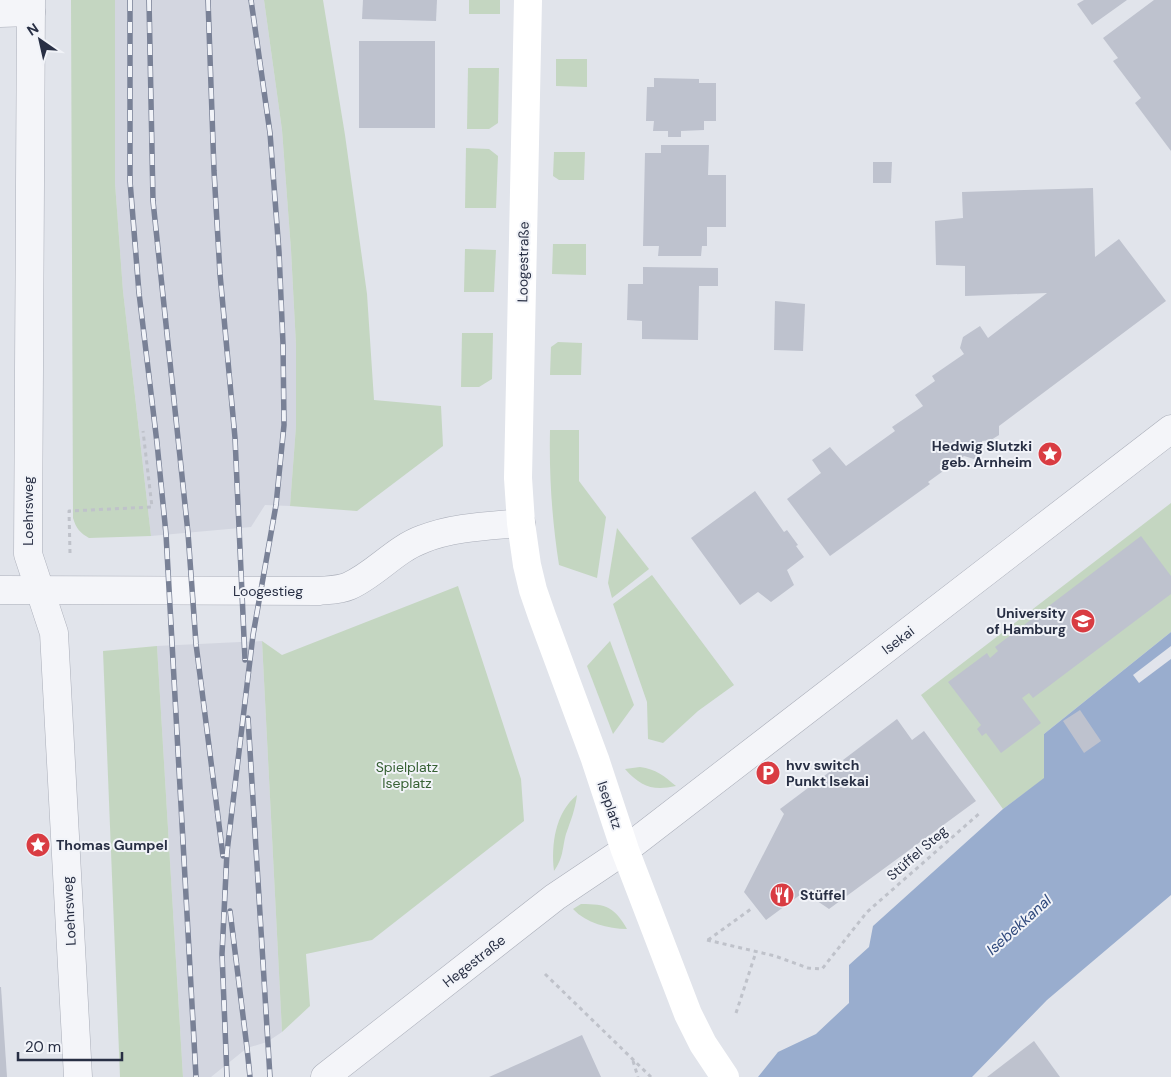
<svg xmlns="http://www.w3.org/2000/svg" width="1171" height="1077" viewBox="0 0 1171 1077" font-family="'DM Sans',sans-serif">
	<rect width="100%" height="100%" fill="#e1e4eb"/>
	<!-- built -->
	<g fill="#d3d6e0">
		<polygon points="115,0 264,0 282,130 291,250 296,345 296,426 290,506 265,505 251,527 151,536 123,291 115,183"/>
		<polygon points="262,641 282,1032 267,1042 247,1048 211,1077 183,1077 157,646"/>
	</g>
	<!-- green -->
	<g fill="#c4d6c1">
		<path d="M71 0H115V183L123 291 151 536 89 538C80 533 76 528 73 518Z"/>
		<polygon points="264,0 323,0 345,135 367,294 374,400 441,406 443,446 357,511 290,506 296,426 296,345 291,250 282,130"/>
		<rect x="469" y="0" width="31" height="14"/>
		<polygon points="556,59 587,59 587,87 556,86"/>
		<polygon points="468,68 499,68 498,123 489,129 467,129"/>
		<polygon points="466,148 489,149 498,156 496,208 465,208"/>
		<polygon points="554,152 585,152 584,180 559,180 553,176"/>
		<polygon points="553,244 586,244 586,275 552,274"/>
		<polygon points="465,249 496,250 494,292 464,292"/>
		<polygon points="462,333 493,333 492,379 479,387 461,387"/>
		<polygon points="558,342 582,343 581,375 550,375 551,347"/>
		<path d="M550 430H579V481L606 517 597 578 559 565C552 520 549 476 550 430Z"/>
		<polygon points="1171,503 1171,632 1044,734 1045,778 1003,809 921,695"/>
		<polygon points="617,528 649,569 612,598 608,583"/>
		<polygon points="652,575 734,685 698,711 663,743 648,739 647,702 613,604"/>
		<polygon points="458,586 521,779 524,821 372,940 306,954 310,1006 282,1032 262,641 282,655"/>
		<polygon points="610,641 634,705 613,734 587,666"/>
		<polygon points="157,646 183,1077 120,1077 103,651"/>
		<path d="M640 767C656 769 664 776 676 786 653 791 641 787 625 769Z"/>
		<path d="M577 795C575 810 571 820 566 834 562 848 564 857 554 871 551 845 555 813 577 795Z"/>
		<path d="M581 904C607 904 614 907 627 929 608 929 586 923 573 909Z"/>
	</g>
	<!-- water -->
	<polygon fill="#99adce" points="1171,632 1171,895 1047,1000 972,1077 758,1077 778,1052 816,1034 849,1003 849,965 869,947 873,926 1003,809 1044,778 1044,734"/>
	<!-- pier -->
	<polygon fill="#e1e4eb" points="1171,646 1171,659 1139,683 1133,675"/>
	<!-- building -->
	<g fill="#bec2ce">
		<polygon points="363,0 437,0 436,21 362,19"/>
		<polygon points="1084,0 1127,0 1092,25 1077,4"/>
		<polygon points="1154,0 1171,0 1171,151 1135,103 1141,98 1113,61 1118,58 1103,38"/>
		<rect x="359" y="41" width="76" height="87"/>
		<polygon points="654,78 699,79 699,83 716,83 716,121 704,121 704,130 681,131 681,137 668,137 668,131 653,131 654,121 646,121 647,87 654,87"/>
		<polygon points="661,145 709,145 708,175 726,175 726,227 707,227 707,246 702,246 701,256 658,256 659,246 643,246 645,153 661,153"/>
		<polygon points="873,162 892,162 891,183 873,183"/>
		<polygon points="1093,188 1095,257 1119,239 1166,301 999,426 999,435 991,440 982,441 983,453 974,459 964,456 928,482 930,484 830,556 787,499 821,473 812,460 830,447 846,466 895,431 892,427 923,406 915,395 935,381 932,376 964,354 960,348 963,337 980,326 988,338 1047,293 965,296 965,266 936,265 935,221 963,218 962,192"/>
		<polygon points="643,267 718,268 718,286 699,286 698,340 642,339 642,321 627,320 628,284 643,284"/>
		<polygon points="775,301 805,304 803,351 774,350"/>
		<polygon points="755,491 784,532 787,530 798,545 796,546 804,557 787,570 794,585 771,602 758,592 740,605 691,538"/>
		<polygon points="1141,536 1171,576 1171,594 1033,698 1029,693 1022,698 1041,723 1001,753 986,733 982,736 977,729 981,725 948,682 987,653 990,658 998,651 995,647"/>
		<polygon points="1080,710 1101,741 1084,753 1063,721"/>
		<polygon points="897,719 912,740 924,731 976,801 829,909 804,892 766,920 744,892 784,814 780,809 836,767 839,772 847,766 843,760"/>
		<polygon points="0,987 1,987 7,1077 0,1077"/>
		<polygon points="582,1035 601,1077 489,1077 525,1061"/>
		<polygon points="1034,1041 1060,1077 987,1077"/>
	</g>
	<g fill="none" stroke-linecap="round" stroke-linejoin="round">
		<defs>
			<g id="street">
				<polyline points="31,0 28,554 54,633 78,1077"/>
				<polyline points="0,13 31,12"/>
				<path d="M0 590 319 591C328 590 340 590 349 586 376 574 395 549 423 539 453 527 488 526 521 523"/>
				<polyline points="325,1077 555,897 625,850 1171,429"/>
			</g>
		</defs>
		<!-- street casing -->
		<use href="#street" stroke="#aaaeb9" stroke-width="29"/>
		<!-- path -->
		<g stroke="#bfc2ca" stroke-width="3" stroke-dasharray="4 4" stroke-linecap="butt">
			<polyline points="70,553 69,511 152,507 143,431"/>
			<polyline points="707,940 775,956 808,968 822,969 867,912 981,812"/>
			<polyline points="708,940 751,909"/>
			<polyline points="545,974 651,1077"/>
			<polyline points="736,1013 756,952"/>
			<polyline points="633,1061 638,1077"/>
		</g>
		<!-- street -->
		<use href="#street" stroke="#f4f5f9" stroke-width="28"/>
		<!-- secondary -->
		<polyline stroke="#fff" stroke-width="28" points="528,0 518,478 521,523 527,565 533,590 542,616 595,759 625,850 688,1014 703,1044 725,1077"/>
		<defs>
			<g id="rail">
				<polyline points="130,0 130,181 139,293 157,443 166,534 196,1077"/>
				<polyline points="149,0 153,201 188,533 196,644 223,856"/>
				<polyline points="208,0 214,171 220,274 235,438 245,660"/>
				<polyline points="248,718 270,1077"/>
				<polyline points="230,911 247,1048 250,1077"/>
				<polyline points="227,1077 222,954 227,852 253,635 276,505 284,425 283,344 279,252 270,133 251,0"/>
			</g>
		</defs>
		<!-- rail casing -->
		<use href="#rail" stroke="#798196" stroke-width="5.5"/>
		<!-- rail -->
		<use href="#rail" stroke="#f1f3f8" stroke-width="4" stroke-dasharray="11" stroke-linecap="butt"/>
	</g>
	<!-- icons -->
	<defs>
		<symbol id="sight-disc" viewBox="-11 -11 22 22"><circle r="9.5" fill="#d93c42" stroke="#f1f3f8"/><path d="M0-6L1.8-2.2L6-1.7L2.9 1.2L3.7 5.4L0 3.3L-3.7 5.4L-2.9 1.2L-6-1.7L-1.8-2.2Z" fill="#fff"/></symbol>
		<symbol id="university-disc" viewBox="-11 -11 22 22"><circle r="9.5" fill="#d93c42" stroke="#f1f3f8"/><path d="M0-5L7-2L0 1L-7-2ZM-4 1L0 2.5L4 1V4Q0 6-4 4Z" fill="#fff"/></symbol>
		<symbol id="parking-disc" viewBox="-11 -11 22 22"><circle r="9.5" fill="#d93c42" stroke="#f1f3f8"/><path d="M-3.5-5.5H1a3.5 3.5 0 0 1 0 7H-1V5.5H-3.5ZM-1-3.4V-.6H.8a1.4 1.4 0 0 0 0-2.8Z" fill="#fff"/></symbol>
		<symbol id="restaurant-disc" viewBox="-11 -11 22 22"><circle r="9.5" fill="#d93c42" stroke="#f1f3f8"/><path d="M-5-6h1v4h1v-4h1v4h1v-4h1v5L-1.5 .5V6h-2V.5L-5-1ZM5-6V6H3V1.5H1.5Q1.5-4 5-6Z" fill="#fff"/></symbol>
	</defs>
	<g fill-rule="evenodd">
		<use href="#sight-disc" x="1036" y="440" width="28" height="28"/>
		<use href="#university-disc" x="1069" y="607" width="28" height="28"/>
		<use href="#parking-disc" x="754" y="759" width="28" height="28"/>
		<use href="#sight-disc" x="24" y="831" width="28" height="28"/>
		<use href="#restaurant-disc" x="768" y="881" width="28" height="28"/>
	</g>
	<g text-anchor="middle" stroke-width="4" stroke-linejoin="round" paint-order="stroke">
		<!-- street labels -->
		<g font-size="14" fill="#282f44" stroke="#f1f3f8">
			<text transform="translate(523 262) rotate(-89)" y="5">Loogestraße</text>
			<text transform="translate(28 511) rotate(-90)" y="5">Loehrsweg</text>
			<text x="268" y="596">Loogestieg</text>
			<text transform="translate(898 640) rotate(-37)" y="5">Isekai</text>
			<text transform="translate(610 805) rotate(71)" y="5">Iseplatz</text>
			<text transform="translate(917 853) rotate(-41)" y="5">Stüffel Steg</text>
			<text transform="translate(69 911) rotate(-93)" y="5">Loehrsweg</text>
			<text transform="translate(474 961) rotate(-38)" y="5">Hegestraße</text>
		</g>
		<!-- poi labels -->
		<g font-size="14" font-weight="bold" fill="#282f44" stroke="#f1f3f8" text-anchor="start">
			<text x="1032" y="451" text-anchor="end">Hedwig Slutzki<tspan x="1032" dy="16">geb. Arnheim</tspan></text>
			<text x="1066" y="618" text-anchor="end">University<tspan x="1066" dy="16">of Hamburg</tspan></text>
			<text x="786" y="770">hvv switch<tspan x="786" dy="16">Punkt Isekai</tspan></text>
			<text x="56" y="850">Thomas Gumpel</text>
			<text x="800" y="900">Stüffel</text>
		</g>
		<!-- park labels -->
		<g font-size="14" fill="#376134" stroke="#f1f3f8">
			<text x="407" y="772">Spielplatz<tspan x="407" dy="16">Iseplatz</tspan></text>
		</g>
		<!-- water labels -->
		<g font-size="15" font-style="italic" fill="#2e487c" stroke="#f1f3f8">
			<text transform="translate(1019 925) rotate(-42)" y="5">Isebekkanal</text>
		</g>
	</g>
	<!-- north arrow -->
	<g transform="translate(40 40) rotate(326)" stroke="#f1f3f8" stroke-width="4" paint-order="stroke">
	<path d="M0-4L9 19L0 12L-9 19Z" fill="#282f44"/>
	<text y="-8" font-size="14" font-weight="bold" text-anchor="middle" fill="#282f44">N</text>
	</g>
	<!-- scale -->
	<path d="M18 1052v8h104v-8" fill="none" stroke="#282f44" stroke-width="2.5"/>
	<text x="25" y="1052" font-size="15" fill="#282f44" stroke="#f1f3f8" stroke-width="4" paint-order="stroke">20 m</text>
</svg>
